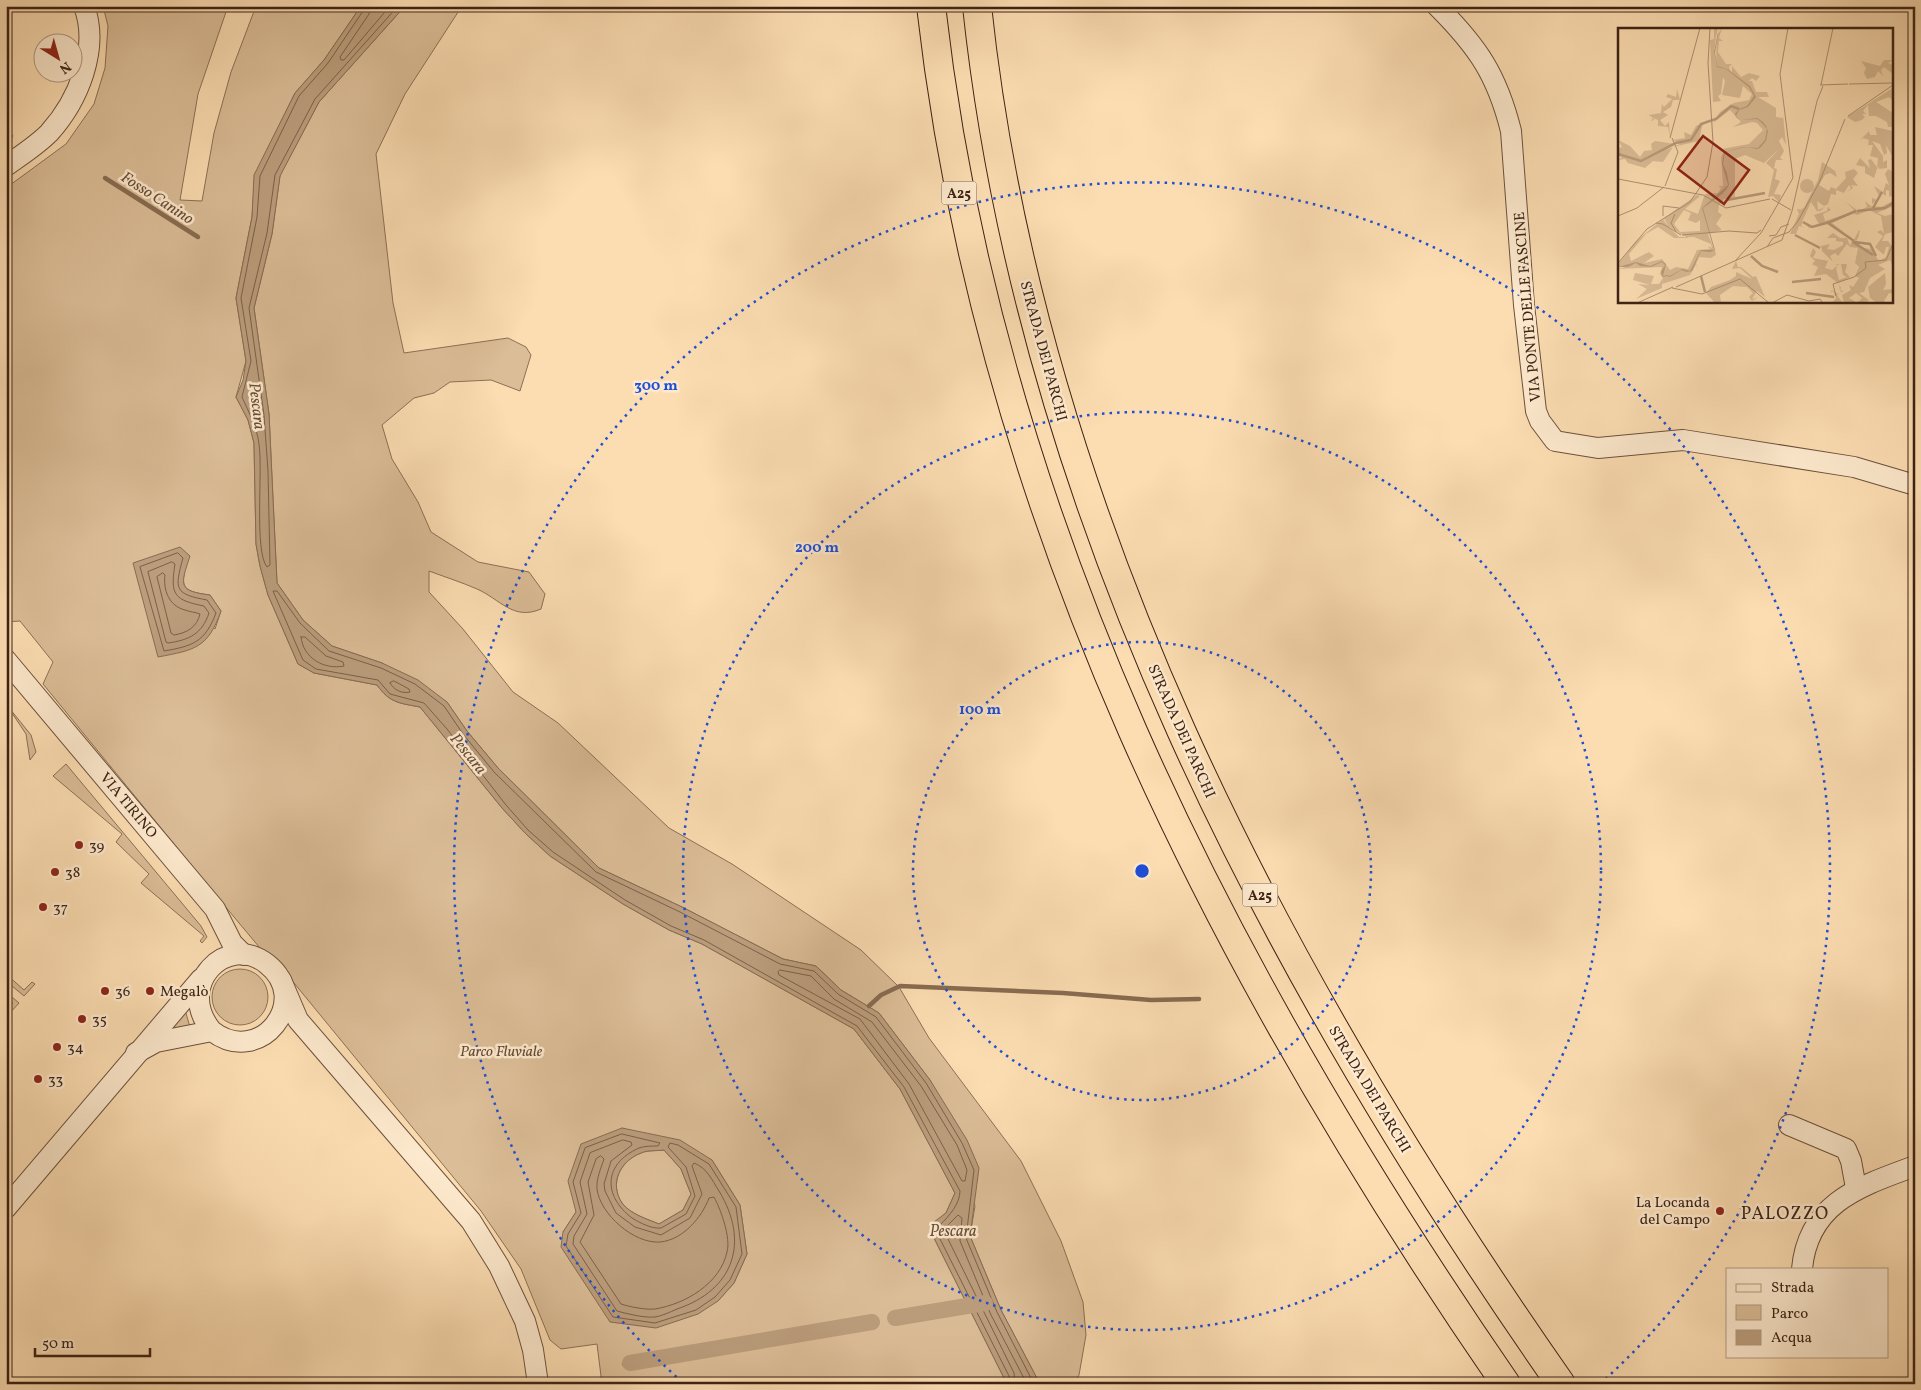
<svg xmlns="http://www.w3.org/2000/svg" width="1921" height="1390" viewBox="0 0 1921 1390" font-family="Vollkorn,serif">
	<rect width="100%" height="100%" fill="#fcddb2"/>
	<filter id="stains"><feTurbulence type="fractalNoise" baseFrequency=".004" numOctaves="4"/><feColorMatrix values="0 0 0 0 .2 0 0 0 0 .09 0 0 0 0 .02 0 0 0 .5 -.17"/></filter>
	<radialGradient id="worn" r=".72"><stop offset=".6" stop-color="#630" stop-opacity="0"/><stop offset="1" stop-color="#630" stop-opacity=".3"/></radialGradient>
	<!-- green -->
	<g fill="#dbbd97" stroke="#8c7056" fill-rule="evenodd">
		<path d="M103 6H228L198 94 180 200 202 201 214 133 231 72 256 6H361L324 60 295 93 255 175 252 217 236 298 246 361 236 397 248 420 254 443 256 544 260 566 268 595 298 664 314 673 377 685C390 703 399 703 420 707L502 808 525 833 550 856 623 904 669 930 702 944 854 1029 900 1089 955 1193 946 1213 935 1222V1240L1004 1378V1384H602L597 1344 561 1349 550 1340 521 1269 481 1211 285 972 265 954 229 911 43 684 53 662 20 621 6 622V188L66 144 94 104 105 68 108 26ZM189 556C180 586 179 591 210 595L221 611 215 629 134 563ZM622 1128 712 1160 740 1205 747 1254 734 1283 718 1301 563 1232 576 1212Z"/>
		<path d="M405 6H462L405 94 376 154 393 303 404 353 508 338 526 347 531 355 520 391 491 380 450 382 434 393 414 398 382 425 392 459 418 502 431 532 478 562 529 572 545 594 541 609C513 621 500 599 477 589 461 582 445 577 429 571V592L463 629 513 692 558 723 669 828 732 864 861 950 899 987 929 1038 1021 1161 1061 1241 1083 1302 1086 1335 1079 1375 1074 1384H1040L1001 1310 970 1236 975 1206 943 1104 930 1080 879 1013 841 990 816 966 783 959 682 907 599 868 498 768 467 731 447 702 382 663 332 646 303 620 277 583 269 414 254 308 272 234 280 175 319 102Z"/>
		<polygon points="6,704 31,735 36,752 30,760 26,734"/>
		<polygon points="66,764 201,926 207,937 202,943 200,941 204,936 141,883 149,874 116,842 122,834 53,776"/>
		<circle cx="240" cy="997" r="28"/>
		<polygon points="6,974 24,990 32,982 35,984 24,996 6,981"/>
		<polygon points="6,992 19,1003 9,1014 6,1011 13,1003 6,997"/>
		<polygon points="185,1010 190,1027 168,1031"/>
		<path d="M664 1150 681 1169 691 1194 683 1210 659 1224C647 1219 630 1214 622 1203 609 1184 620 1161 641 1153 647 1150 657 1151 664 1150Z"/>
	</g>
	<!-- water -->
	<g fill="#bb9d7c" stroke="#886c52" fill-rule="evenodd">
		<path d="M361 6H405L319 102 280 176 272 234 254 308 269 414 277 583 303 620 332 646 382 663 418 680 447 702 467 731 498 768 599 868 682 907 783 959 816 966 841 990 879 1013 930 1080 967 1140 979 1168 970 1236 1001 1310 1040 1384H1004V1378L935 1240 934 1222 946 1213 955 1193 900 1089 854 1029 702 944 669 930 623 904 550 856 525 833 502 808 420 707C399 703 390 703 377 685L314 673 298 664 268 595 260 566 256 544 254 443 248 420 236 397 243 380 246 361 236 298 252 217 254 175 295 93 324 60Z"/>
		<path d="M180 547 190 556C180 586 178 591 210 595L221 611C208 648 195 650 158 657L133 563Z"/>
		<path d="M622 1128 680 1140 712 1160 740 1205 747 1254 734 1283 718 1301 698 1314 656 1328 610 1322 561 1247 563 1232 576 1212 568 1181 581 1144ZM664 1150 681 1169 691 1194 683 1210 659 1224C647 1219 630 1214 622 1203 609 1183 620 1161 641 1153 647 1150 657 1151 664 1150Z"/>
	</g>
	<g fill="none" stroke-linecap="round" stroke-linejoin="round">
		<!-- shore -->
		<g stroke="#7c6048" stroke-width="1">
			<path d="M364 6 363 11 328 63 299 96 260 176 257 217 241 298 251 361 242 397C249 413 257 427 259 444 263 470 254 551 267 567L270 565 268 471 264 415 249 308 267 233 275 175 315 99 398 6"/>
			<polyline points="371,6 369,14 340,57 341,60 344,60 390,6"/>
			<path d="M178 553 183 558C174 590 175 594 207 600L216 613C205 642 193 646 164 651L140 567Z"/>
			<path d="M172 562 175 564C170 595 174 600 204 606L209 613C202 634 189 640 168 643L166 642 148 572Z"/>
			<path d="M163 573 165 575C163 590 169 606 185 610 190 612 195 612 200 614 197 627 187 633 174 635L171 633 157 577Z"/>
			<path d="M301 637H305L326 656 343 662 344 666C324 670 303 658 301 637Z"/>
			<path d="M394 681 409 689 410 692C402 694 394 690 390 683Z"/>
			<polygon points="780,970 811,976 834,999 872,1022 921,1086 957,1145 967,1170 965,1181 962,1181 909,1084 860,1019 779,975 778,972"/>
			<path d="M622 1134 660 1143 658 1146C652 1146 644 1146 639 1148 603 1164 603 1196 632 1218 640 1223 652 1229 661 1228L686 1214 695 1196 686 1167 668 1147 670 1143 678 1145 709 1164 736 1207 742 1254 730 1280 715 1297 696 1310 655 1323 613 1317 566 1246 568 1234 581 1213 573 1182 585 1148Z"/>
			<path d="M623 1140 631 1142 632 1145 611 1161 604 1184 605 1191 616 1213 635 1227 661 1235 690 1218 702 1194 692 1166 694 1163C707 1168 712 1180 719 1191 750 1242 734 1290 677 1309 670 1312 662 1316 655 1317 644 1318 628 1314 617 1311L573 1244 574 1236 587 1214 580 1182 590 1153Z"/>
			<path d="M601 1156 604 1159C601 1168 596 1179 597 1189 600 1214 634 1244 660 1242 683 1240 702 1217 709 1198L714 1197C721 1210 731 1238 727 1252 720 1284 685 1304 655 1309 646 1310 630 1307 621 1304L580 1242 594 1215 588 1182 596 1159Z"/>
			<path d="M1009 1384V1376L940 1239V1225C949 1216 960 1204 960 1191L904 1087 857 1026 704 940 671 926 625 900 553 852 528 830 506 805 447 729 424 703 390 694 378 680 316 669 303 660 273 591H277L300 623 329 651 381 668 415 684 444 706 463 734 494 772 596 872 680 912 780 964 814 971 838 994 876 1017 926 1083 962 1143 974 1170 966 1238 997 1312 1034 1384"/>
			<polyline points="1015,1384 1014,1373 947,1237 946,1227 958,1215 962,1218 960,1241 991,1315 1027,1384"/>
		</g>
		<!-- stream -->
		<g stroke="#886c52" stroke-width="4.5">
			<polyline points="6,134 11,136"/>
			<polyline points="105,178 198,237"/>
			<polyline points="869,1006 881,995 900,986 1063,993 1151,1000 1199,999"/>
			<polyline points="898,1321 976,1309"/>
			<polyline points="624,1364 877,1324"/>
		</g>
		<!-- canal -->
		<g stroke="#bb9d7c" stroke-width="16">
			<polyline points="895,1318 985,1303"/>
			<polyline points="630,1363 872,1322"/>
		</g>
		<defs>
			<g id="minor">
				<path d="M1437 6C1478 47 1497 75 1511 131L1524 305 1536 411 1540 421 1555 441 1598 448 1683 440 1854 467 1915 485"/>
				<path d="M6 166C20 156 36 146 49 133 78 101 100 49 84 6"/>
				<polyline points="6,660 215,909 232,943 244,955"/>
				<polyline points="281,980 298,1020 471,1221 499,1266 525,1321 533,1350 538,1384"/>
				<path d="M136 1053 156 1042 212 1031C260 1068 313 1000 267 964 227 932 174 985 212 1031"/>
				<polyline points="1789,1125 1846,1149 1851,1161 1856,1188"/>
				<polyline points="6,1208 201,979"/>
				<path d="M1802 1269C1808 1202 1861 1186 1915 1166"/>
			</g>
			<g id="highway">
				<path d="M931 6C989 517 1218 966 1506 1384"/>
				<path d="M977 6C1031 513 1273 972 1561 1384"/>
			</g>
		</defs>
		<!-- minor casing -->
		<use href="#minor" stroke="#6c513c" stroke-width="22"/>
		<!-- highway casing -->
		<use href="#highway" stroke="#3c2214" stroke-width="30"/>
		<!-- minor -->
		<use href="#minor" stroke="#fde9cd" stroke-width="20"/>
		<!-- highway -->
		<use href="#highway" stroke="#fcddb2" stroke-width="28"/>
	</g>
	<!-- distance rings -->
	<g fill="none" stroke="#1d4ed8" stroke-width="2.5" stroke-dasharray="2.5 5">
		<circle cx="1142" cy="871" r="229"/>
		<circle cx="1142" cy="871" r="459"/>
		<path d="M682 1382A688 688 0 1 1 1602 1382"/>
	</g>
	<!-- markers -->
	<g fill="#8f2418" stroke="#fde9cd" stroke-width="2">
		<circle cx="79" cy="845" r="5"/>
		<circle cx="55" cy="872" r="5"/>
		<circle cx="43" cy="907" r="5"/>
		<circle cx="105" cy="991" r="5"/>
		<circle cx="150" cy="991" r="5"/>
		<circle cx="82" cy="1019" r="5"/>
		<circle cx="57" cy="1047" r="5"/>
		<circle cx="38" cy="1079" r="5"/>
		<circle cx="1720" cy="1211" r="5"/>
	</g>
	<g text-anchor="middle" stroke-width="5" stroke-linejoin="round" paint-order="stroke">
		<!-- shield labels -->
		<g fill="#fde9cd" stroke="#765e4c" stroke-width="1">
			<rect x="941.5" y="181.5" width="35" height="23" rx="4"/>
			<rect x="1242.5" y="883.5" width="35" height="23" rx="4"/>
		</g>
		<g font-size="14" font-weight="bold" fill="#3c2214">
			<text x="959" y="198">A25</text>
			<text x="1260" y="900">A25</text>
		</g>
		<!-- street labels -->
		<g font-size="15" fill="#3c2214" stroke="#fde9cd">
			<text transform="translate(1527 307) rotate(-95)" y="5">VIA PONTE DELLE FASCINE</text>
			<text transform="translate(1044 351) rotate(75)" y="5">STRADA DEI PARCHI</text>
			<text transform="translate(1182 731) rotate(66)" y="5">STRADA DEI PARCHI</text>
			<text transform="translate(129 805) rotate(50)" y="5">VIA TIRINO</text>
			<text transform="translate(1370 1089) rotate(59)" y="5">STRADA DEI PARCHI</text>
		</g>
		<!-- poi labels -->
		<g font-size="15" fill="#3c2214" stroke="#fde9cd" text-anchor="start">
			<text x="89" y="850">39</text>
			<text x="65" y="877">38</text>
			<text x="53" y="912">37</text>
			<text x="115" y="996">36</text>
			<text x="160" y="996">Megalò</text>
			<text x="92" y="1024">35</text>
			<text x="67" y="1052">34</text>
			<text x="48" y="1084">33</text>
			<text x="1710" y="1207" text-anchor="end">La Locanda<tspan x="1710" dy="17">del Campo</tspan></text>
		</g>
		<!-- park labels -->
		<g font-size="15" font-style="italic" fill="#644935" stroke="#fde9cd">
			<text x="501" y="1056">Parco Fluviale</text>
		</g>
		<!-- water labels -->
		<g font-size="16" font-style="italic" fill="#684d38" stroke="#fde9cd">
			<text transform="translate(158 197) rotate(33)" y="6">Fosso Canino</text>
			<text transform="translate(258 406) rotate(83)" y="6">Pescara</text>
			<text transform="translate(469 753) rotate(51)" y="6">Pescara</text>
			<text x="953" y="1236">Pescara</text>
		</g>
		<!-- quarter labels -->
		<g font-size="18" letter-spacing="1" fill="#3c2214" stroke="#fde9cd">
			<text x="1785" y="1219">PALOZZO</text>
		</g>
	</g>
	<!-- overview -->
	<g transform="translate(1618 28)">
		<rect width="275" height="275" fill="#fcddb2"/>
		<path d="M96 0H100L98 8 96 24 98 35 99 7 104 0 101 10 105 13H101L100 24 108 36H114L111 39 112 42 114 44V38L123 49 131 45 142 48 138 53 134 50 131 53H134L138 64H149L151 69H140L158 80V89L165 90V87L168 117 164 109 161 113 166 123 162 130 165 132H158L156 140 159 141 157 151 162 153 156 166 163 167 161 174 155 168 150 169 156 142 148 135 162 120 146 135 127 127 117 131V170L106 171 101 177 100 184 104 187 98 196 104 202 90 206 96 222H90H97L98 227 93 230 81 229 78 236 81 244 78 237 72 247 44 256V260L18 271 29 261 20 256 32 257 15 252 17 245 36 248 33 256H41L45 250 42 246 44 239 0 241 7 239H1L0 236 17 214 45 191 49 197 61 209 70 210 50 198 46 190 79 167 82 168 67 181 80 186 87 166 100 165 103 160 100 158H105L103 129 107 122 104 121 131 116 145 102 139 95 134 94 115 99 123 94 112 82 95 95 102 84 116 75 131 72 134 66 125 58 122 70 104 67 107 53 105 49 103 66 100 68 103 73 95 74 92 12 96 11ZM66 182 73 185 70 192 78 195 82 192V203L62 204 56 196ZM40 199 56 210 76 209 93 216 94 220 90 218 92 221 79 222 70 241 58 239 52 242 44 231 26 235 36 228 31 224 13 233 11 226 28 206ZM266 32H275L270 35 275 37V46L266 39 263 42 265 48 260 43 257 49 249 51 246 45 248 40 243 33 262 38ZM275 60V73L271 69 258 74 275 85 274 99H270L269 94 258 88H251L250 77 245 83 248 86H244L247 89 244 92 237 94 229 89ZM59 61 62 72H55L53 79 45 84 50 87 42 92 47 98 51 94 52 109 50 99 40 98V92L35 90 36 92 33 93 35 90 31 87 43 85 44 76 46 79 54 71 48 69 50 66 58 69ZM92 91 84 98 81 113 55 119 45 134 35 133 27 140 10 135 7 131 0 132 4 129 0 128V120L4 119 0 112 12 118 22 129 26 123 34 122 33 116 37 113 57 116 48 122 62 116 55 112 67 110 66 104 73 107 78 98ZM257 99 275 103V131L273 132 274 128 268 117 269 125 266 127 262 116 254 113 265 128V134L269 132V140L261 141 260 138 256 150 247 145V139L238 137 242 130 252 140 250 132 253 131 259 139 260 130 252 128 255 117H250L251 112 245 110 241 113 251 103 252 107H259ZM204 134 217 143 219 149 212 145 207 147 201 157 211 163 213 159 218 161 228 150 227 144 236 141 240 145 235 151 240 158 233 157 235 160 229 164 233 160 231 157 226 165 218 162V167L213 166 210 176 206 178 199 173 200 182 207 179 202 183H199L193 174 184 194 194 198 201 196 196 187 209 183 210 179 213 182 205 186 207 193 237 183 228 174 240 183 249 179 247 173 253 178 263 179 275 173V182L273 179 259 185 267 188 275 186V204L267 206 264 213H270L274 218 275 240 272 232 260 237 267 241 252 250 246 264 241 265 251 272 248 275 240 274 244 270 238 265 231 270 238 274 226 275 224 267 233 262 231 257 235 259 241 250 237 248 241 239 237 235 240 220 232 219 229 216 220 228 217 225 212 228 215 234 204 223 203 218 212 216 209 221 216 222 225 217V214L218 213V210H209L215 205 222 210H229L232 218 234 212 230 207 210 195 191 200 185 194 183 198 187 200 181 198 178 206H183H172L181 186 179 181 185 182 183 181 186 180 200 152ZM251 182 263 188 266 206 263 202 259 204 265 208 257 219 266 227 268 219H271L268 229 261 233 253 221 240 219 238 214 241 207V206L242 203 241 202 236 212 214 195 230 186 238 184 236 186 239 187ZM270 141 275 144V167L271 169V163L268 162V168L264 165 260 172 254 176V170L259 172 261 168 256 158 265 164 268 155 271 157 267 146ZM182 158a7 7 0 1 1 14 0a7 7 0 1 1-14 0ZM195 220 198 224 195 230 210 233 207 240 214 242 220 237 217 236H221L218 240 221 252 229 249 225 247 223 236H228L229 237 227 244 232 249 220 255 223 260 222 262 226 263 219 267 224 274 214 275 218 270 215 263 212 265 214 262 220 266 224 264 222 263 221 256 208 246 196 248 200 239 194 236 197 233 192 228ZM118 233 120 239H123L135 249 138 248 147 269 139 263 134 271 140 269 134 273 131 269 135 265 129 259 115 258 102 267 103 275H97L88 265 93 259 112 252 118 248V244L134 251 122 240 114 241ZM267 245 268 256 265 262 275 261V266L271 265 266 273 269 275H259L252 270 250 259Z" fill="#dbbd97" fill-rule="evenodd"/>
		<path d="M101 0 97 25 99 38 109 41 132 58 138 69 130 79 121 82 118 88 122 92 139 90 145 94 148 98 150 103 148 113 142 120 139 121 128 119 107 124 105 136 109 145 111 157 108 162 103 167 85 180 97 222 92 224 83 223 74 243 69 244 63 242 52 249 49 248 45 249 44 248 43 244 47 237 44 234 33 239 22 238 18 235 10 239H0L18 234 32 238 44 233 48 236 45 248 49 247 52 248 64 241 72 243 83 222H96L84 180 110 157 104 136 106 124 126 119 140 120 147 112 149 101 144 95 139 91 122 92 118 89 117 86 121 81 129 78 136 68 131 59 108 41 99 39 96 24Z" fill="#bb9d7c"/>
		<path fill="none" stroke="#bb9d7c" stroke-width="2.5" d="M0 126 23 133 58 115 73 112 83 96 98 91 113 78 121 81M109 172 147 165M255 180 264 164M239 183 267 180 275 175M185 194 194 199 212 194M212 194 238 183M210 195 236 213M177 207 202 220M235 214 255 227M236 214 252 216 258 228M133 228 144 238 160 244M83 248 87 264M174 254 203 251M188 265 216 269"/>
		<path fill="none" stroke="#af9273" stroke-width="1" d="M231 56 275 55M202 57 230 56M203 57 215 0M199 73 205 58M230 88 275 57M195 90 199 73M52 110 82 0M0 151 85 167 108 180 152 171M47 158 60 124 54 110M154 171 173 182M174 183 195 90M57 186 53 195 58 204M0 188 19 180 46 159M45 188V178L61 180M38 195 45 196 63 207M64 207 111 203 139 205 143 202M151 208 158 207 163 199 171 196M149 219 155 210 171 204 180 193 201 155 227 91M117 233 143 205 175 150 162 46 170 0M0 235 29 201 72 174 89 149 95 114 90 35 92 0M58 259 164 212 174 183M54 260 84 266 122 251 151 275M218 268 215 256 236 249 248 240 247 234 268 232 275 216M19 275 55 259M154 275 169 267 191 273 202 271 205 275"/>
		<path fill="#8f2418" fill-opacity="0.15" stroke="#8f2418" stroke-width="2.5" d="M85 108 131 142 106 176 60 141Z"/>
		<rect width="275" height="275" fill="none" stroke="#3c2214" stroke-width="2.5"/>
	</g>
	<circle cx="1142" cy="871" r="8" fill="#1d4ed8" stroke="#fde9cd" stroke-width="2.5"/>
	<g font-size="15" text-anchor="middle" font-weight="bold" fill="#1d4ed8" stroke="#fde9cd" stroke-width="5" stroke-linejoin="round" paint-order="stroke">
		<text x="656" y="390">300 m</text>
		<text x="817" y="552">200 m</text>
		<text x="980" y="714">100 m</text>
	</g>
	<!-- margin -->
	<rect width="1921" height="1390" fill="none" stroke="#fcddb2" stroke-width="25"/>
	<rect x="8" y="8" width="1906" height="1375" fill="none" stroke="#3c2214" stroke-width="2.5"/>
	<rect x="12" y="12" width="1896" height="1365" fill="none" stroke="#3c2214"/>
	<!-- legend -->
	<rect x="1726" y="1268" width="162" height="90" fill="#fde9cd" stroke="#b09983"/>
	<rect x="1736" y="1284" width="25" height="8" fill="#fde9cd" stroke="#b09983"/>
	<text x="1771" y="1292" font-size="15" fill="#3c2214">Strada</text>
	<rect x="1736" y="1305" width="25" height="15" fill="#dbbd97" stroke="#b09983"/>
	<text x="1771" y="1318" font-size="15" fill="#3c2214">Parco</text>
	<rect x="1736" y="1330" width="25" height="15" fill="#bb9d7c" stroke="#b09983"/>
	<text x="1771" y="1342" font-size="15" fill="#3c2214">Acqua</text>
	<!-- north arrow -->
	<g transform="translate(58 58) rotate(143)"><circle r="24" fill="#fde9cd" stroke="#b09983"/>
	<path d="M0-4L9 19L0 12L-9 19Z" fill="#8f2418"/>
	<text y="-8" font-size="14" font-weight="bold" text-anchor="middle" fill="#3c2214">N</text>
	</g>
	<!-- scale -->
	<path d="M35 1348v8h115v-8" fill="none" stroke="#3c2214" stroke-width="2.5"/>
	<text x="42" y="1348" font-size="15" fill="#3c2214" stroke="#fde9cd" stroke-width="4" paint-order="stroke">50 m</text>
	<rect width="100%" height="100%" filter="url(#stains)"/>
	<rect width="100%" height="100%" fill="url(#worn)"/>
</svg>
